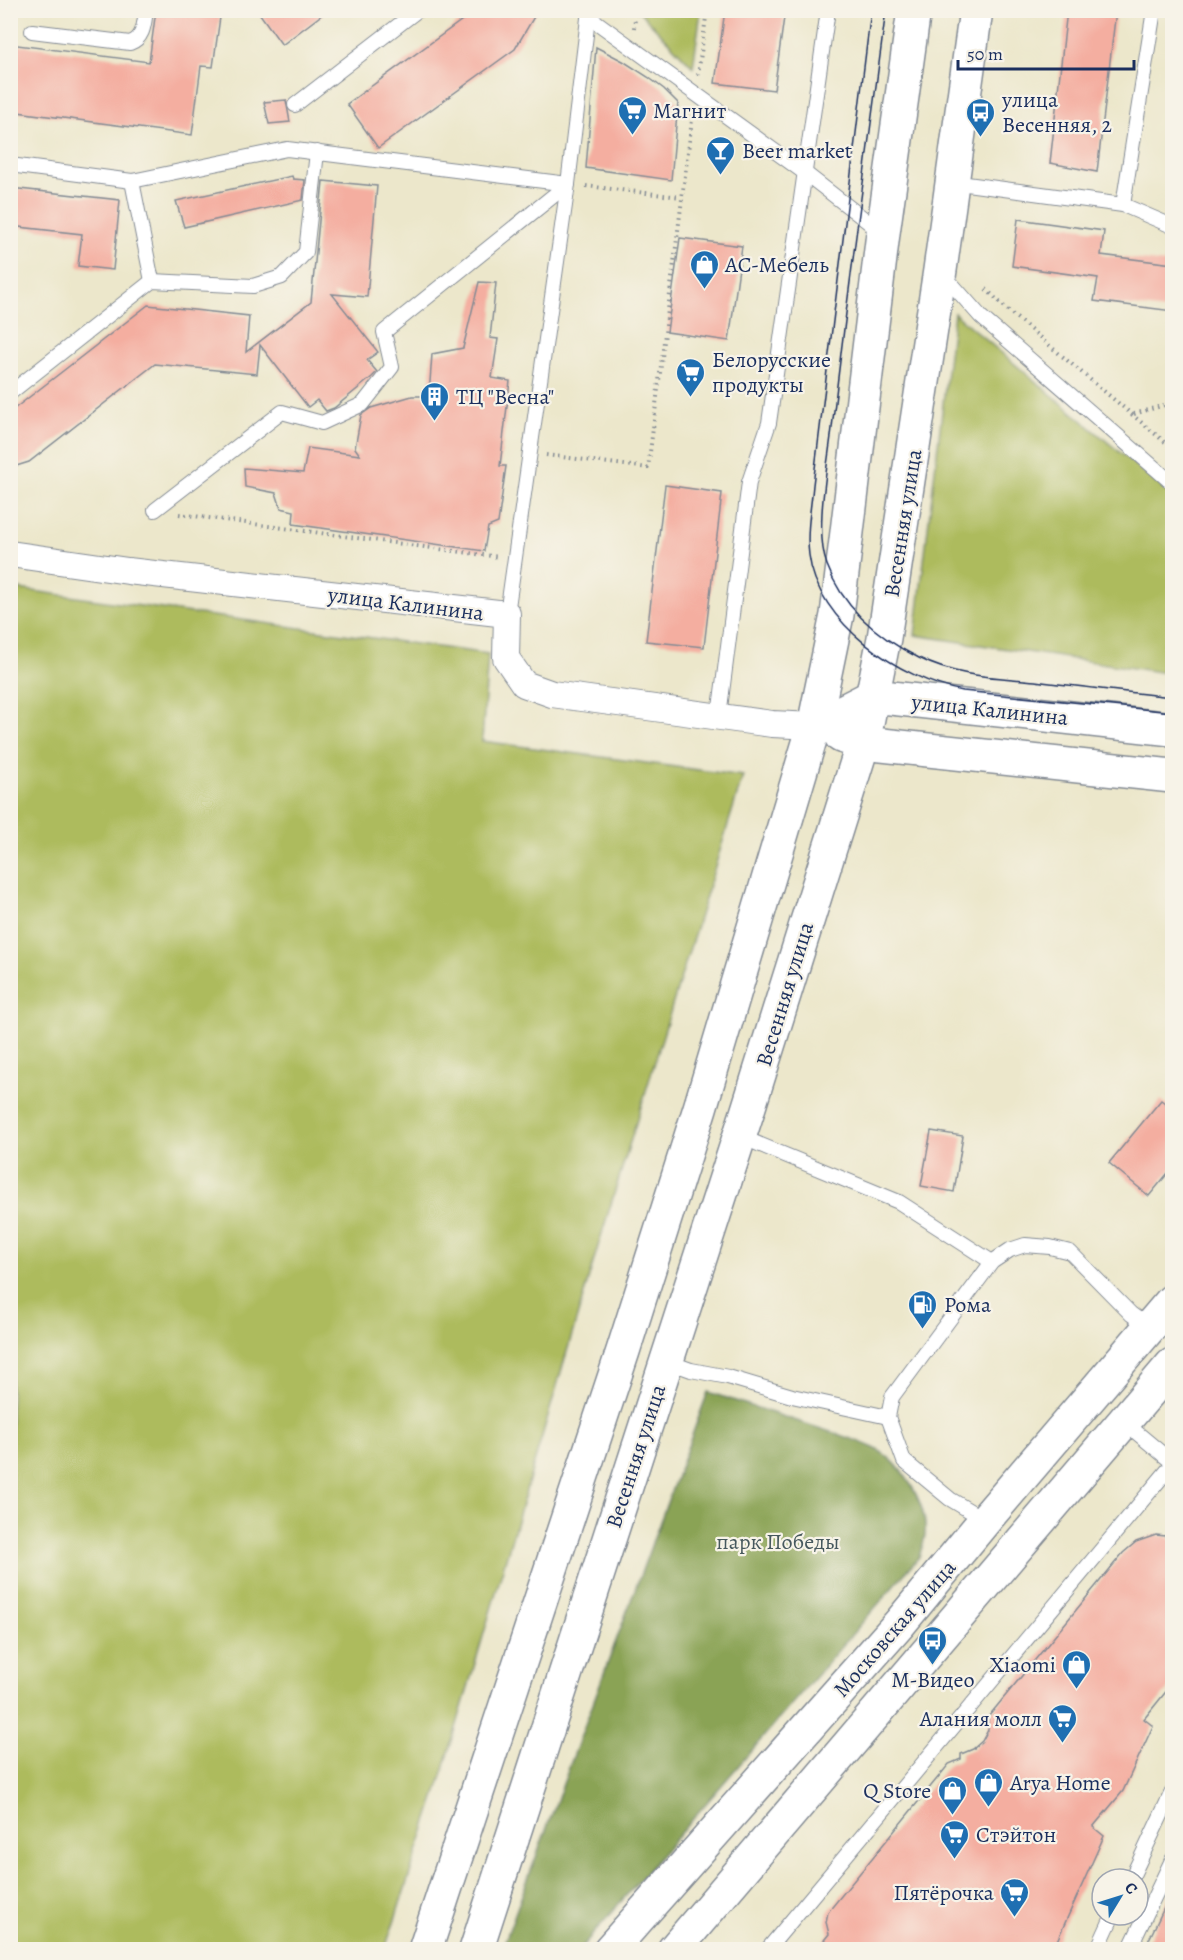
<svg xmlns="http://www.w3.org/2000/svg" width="1183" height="1960" viewBox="0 0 1183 1960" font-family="Alegreya,serif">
	<rect width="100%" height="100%" fill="#f7f3e8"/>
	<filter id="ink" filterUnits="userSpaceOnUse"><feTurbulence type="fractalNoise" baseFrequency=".0167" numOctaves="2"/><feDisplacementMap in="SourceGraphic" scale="12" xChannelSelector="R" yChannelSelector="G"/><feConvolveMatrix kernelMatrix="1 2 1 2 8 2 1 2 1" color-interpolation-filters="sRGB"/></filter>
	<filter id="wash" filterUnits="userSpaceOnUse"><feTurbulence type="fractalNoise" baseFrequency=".008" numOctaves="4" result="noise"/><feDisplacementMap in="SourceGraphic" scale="24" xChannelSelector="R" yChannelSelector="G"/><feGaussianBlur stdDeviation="1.35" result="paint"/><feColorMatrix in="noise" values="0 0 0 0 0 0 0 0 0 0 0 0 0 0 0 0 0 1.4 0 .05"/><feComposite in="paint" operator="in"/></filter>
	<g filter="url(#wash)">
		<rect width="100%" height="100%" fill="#ece7cb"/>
		<!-- green -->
		<g fill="#adbb5d" stroke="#64755e" stroke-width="1.5">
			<polygon points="639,11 701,11 693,67"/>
			<polygon points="954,313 1172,496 1172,674 915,635"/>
			<polygon points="11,588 488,654 482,741 743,776 599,1243 438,1789 385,1949 11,1949"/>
		</g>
		<!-- forest -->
		<path fill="#8aa354" stroke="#526959" stroke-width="1.5" d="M708 1392C739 1402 769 1412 800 1422 824 1430 850 1437 874 1448 901 1461 928 1504 925 1535 924 1542 921 1550 919 1557L580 1949H502Z"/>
		<g id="blocks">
			<!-- building -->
			<g fill="#f4aea0">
				<polygon points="156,10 221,10 213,67 201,66 192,135 10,111 10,44 149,62"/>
				<polygon points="257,10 328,10 282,45"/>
				<polygon points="476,10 538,10 515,49 378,148 347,104"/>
				<polygon points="725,10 785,10 774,90 715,83"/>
				<polygon points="1067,10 1116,10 1097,172 1050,163"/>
				<polygon points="596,47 623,61 648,77 664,89 678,103 671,180 586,168"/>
				<polygon points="286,100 290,122 269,124 264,102"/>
				<polygon points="292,176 293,179 305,180 303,200 184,227 176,201"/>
				<polygon points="323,181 377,186 367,297 332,294 378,352 367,360 377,372 372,377 334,408 326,411 317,400 308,407 260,345 257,374 155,364 29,462 10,468 10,412 148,305 249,316 246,352 311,302"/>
				<polygon points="10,188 120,200 113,270 78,266 82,234 10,226"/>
				<polygon points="1018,219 1104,231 1101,255 1173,264 1173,311 1094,301 1098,278 1012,266"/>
				<polygon points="680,238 742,246 729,341 667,332"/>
				<polygon points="479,282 496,283 490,338 498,339 492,378 510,381 500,466 506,466 498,523 488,527 484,551 293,524 294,511 281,508 276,493 245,487 244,468 303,473 308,448 360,455 355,448 361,415 371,408 412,396 429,396 432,354 463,348"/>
				<polygon points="665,485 722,493 704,647 646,641"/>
				<polygon points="1161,1100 1173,1109 1173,1167 1149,1196 1109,1163"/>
				<polygon points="931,1131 963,1136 954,1192 921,1186"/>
				<polygon points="1156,1535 1166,1536 1173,1541 1173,1683 1144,1719 1153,1726 1123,1791 1093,1827 1104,1836 1056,1943 1051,1950 816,1950 829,1934 826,1922 828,1912 949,1764 961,1759 961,1754 973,1749 982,1741 988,1730 988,1717 1123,1553 1136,1542"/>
				<polygon points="1173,1889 1173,1950 1144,1950"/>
			</g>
		</g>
	</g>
	<g filter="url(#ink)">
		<use href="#blocks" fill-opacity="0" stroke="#848b94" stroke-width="1.5"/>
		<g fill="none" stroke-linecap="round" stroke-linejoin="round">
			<defs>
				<g id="service">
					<polyline points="588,16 805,173 881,232"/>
					<path d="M32 31 130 43C144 38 144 24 146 10"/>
					<polyline points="295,105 418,10"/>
					<polyline points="10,165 132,181 287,149 568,184"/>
					<polyline points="132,181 152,281"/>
					<polyline points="952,182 1123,205 1172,226"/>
					<polyline points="1123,205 1154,10"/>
					<polyline points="943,274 981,317 1172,483"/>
					<polyline points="10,393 152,281 253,286 282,277 306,252 317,152"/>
					<polyline points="155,510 282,412 322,423 363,404 392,367 384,332 568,184"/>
					<polyline points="507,614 568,184 589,10"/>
					<polyline points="719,716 749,482 769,423 828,10"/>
					<polyline points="739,1136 899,1202 992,1262"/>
					<polyline points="666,1361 691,1370 728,1377 792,1396 888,1417"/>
					<polyline points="1124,1422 1172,1462"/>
					<polyline points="985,1520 950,1499 904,1461 888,1417 892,1397 992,1262 1010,1250 1025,1245 1050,1247 1070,1252 1131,1314 1150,1328"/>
					<polyline points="1131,1879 1172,1792"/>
					<polyline points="767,1950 1172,1465"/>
					<polyline points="1097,1950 1113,1915"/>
					<polyline points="1129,1950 1172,1860"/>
				</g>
				<polyline id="minor" points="10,554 128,571 507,614 506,658 524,684 552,694 772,724 814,726"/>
				<g id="tertiary">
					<polyline points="814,726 873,696 1172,729"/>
					<polyline points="841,736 863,743 1172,776"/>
					<polyline points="425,1950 623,1351 700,1108 814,726 837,615 883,233 914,10"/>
					<polyline points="476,1950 747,1113 863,743 884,638 940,270 976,10"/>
				</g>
				<g id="trunk">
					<polyline points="610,1950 900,1623 985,1520 1172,1301"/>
					<polyline points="674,1950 1172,1365"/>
				</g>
			</defs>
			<!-- service casing -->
			<use href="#service" stroke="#848b94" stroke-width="16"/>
			<!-- minor casing -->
			<use href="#minor" stroke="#848b94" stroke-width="28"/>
			<!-- tertiary casing -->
			<use href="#tertiary" stroke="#848b94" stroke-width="36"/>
			<!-- trunk casing -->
			<use href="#trunk" stroke="#848b94" stroke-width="36"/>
			<!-- path -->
			<g stroke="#848b94" stroke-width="4" stroke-dasharray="1.5 4.5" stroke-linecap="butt">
				<polyline points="634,28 636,10"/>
				<polyline points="698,75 707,10"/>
				<polyline points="586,186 681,197"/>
				<polyline points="986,289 1013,315 1172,448"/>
				<polyline points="1134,414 1168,404 1172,405"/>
				<polyline points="546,455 648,468 693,112"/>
				<polyline points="179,514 499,557"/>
			</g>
			<!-- service -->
			<use href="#service" stroke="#fff" stroke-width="14"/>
			<!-- minor -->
			<use href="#minor" stroke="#fff" stroke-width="26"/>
			<!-- tertiary -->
			<use href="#tertiary" stroke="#fff" stroke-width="33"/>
			<!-- trunk -->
			<use href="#trunk" stroke="#fff" stroke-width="33"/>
			<!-- tram -->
			<g stroke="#1b2f5e" stroke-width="1.5">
				<path d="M871 10 813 485C811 508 806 532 809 555 817 623 901 680 963 691L1172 712"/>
				<path d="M886 10C868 149 848 288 832 428 828 465 814 531 827 565 843 608 879 638 919 658 956 677 995 677 1035 681 1081 687 1127 692 1172 697"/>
			</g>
		</g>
	</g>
	<!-- icons -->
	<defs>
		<symbol id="supermarket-pin" viewBox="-11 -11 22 30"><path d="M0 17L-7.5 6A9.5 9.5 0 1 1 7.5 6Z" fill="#1f6fb2" stroke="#f7f3e8"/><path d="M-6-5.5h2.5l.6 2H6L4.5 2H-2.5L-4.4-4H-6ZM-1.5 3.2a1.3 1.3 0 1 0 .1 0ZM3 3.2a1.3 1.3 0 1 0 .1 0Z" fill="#fff"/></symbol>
		<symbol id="bus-pin" viewBox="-11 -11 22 30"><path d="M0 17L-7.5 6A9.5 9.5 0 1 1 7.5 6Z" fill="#1f6fb2" stroke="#f7f3e8"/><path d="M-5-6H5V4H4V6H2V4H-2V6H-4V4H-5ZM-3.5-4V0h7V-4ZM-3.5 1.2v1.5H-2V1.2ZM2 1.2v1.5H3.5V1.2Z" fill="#fff"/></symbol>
		<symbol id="bar-pin" viewBox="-11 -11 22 30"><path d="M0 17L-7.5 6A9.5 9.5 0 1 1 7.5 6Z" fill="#1f6fb2" stroke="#f7f3e8"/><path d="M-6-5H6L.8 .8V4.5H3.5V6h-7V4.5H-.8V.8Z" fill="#fff"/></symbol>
		<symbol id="shop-pin" viewBox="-11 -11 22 30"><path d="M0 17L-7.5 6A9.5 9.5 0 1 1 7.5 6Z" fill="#1f6fb2" stroke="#f7f3e8"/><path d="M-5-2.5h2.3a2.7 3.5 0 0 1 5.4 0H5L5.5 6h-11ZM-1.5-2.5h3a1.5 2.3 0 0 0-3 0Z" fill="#fff"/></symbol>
		<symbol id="building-pin" viewBox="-11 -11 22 30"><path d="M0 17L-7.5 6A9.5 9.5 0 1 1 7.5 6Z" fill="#1f6fb2" stroke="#f7f3e8"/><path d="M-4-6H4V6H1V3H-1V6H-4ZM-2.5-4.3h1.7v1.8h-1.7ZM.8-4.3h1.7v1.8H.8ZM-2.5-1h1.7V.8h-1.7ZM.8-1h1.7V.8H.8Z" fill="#fff"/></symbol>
		<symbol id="fuel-pin" viewBox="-11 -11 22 30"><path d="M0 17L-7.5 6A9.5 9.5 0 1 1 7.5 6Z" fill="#1f6fb2" stroke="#f7f3e8"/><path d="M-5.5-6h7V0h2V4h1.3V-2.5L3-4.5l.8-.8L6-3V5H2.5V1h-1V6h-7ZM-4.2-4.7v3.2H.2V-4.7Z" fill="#fff"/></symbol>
	</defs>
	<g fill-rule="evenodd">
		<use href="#supermarket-pin" x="616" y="94" width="33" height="45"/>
		<use href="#bus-pin" x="964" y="96" width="33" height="45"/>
		<use href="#bar-pin" x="704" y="134" width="33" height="45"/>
		<use href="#shop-pin" x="688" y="248" width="33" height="45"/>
		<use href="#supermarket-pin" x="674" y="356" width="33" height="45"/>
		<use href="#building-pin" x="418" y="380" width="33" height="45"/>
		<use href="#fuel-pin" x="906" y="1288" width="33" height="45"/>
		<use href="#bus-pin" x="916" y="1624" width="33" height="45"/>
		<use href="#shop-pin" x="1060" y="1648" width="33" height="45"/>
		<use href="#supermarket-pin" x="1046" y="1702" width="33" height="45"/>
		<use href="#shop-pin" x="972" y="1766" width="33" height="45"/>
		<use href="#shop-pin" x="936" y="1774" width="33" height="45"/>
		<use href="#supermarket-pin" x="938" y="1818" width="33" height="45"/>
		<use href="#supermarket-pin" x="998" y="1876" width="33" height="45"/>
	</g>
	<g text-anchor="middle" stroke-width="4.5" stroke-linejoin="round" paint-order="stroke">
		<!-- poi labels -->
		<g font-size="22" fill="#1b2f5e" stroke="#f7f3e8" text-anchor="start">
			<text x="1002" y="107">улица<tspan x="1002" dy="25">Весенняя, 2</tspan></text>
			<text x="653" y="118">Магнит</text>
			<text x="742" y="158">Beer market</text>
			<text x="725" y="272">АС-Мебель</text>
			<text x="712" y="367">Белорусские<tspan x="712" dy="25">продукты</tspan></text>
			<text x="456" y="404">ТЦ "Весна"</text>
			<text x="944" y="1312">Рома</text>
			<text x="1056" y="1672" text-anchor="end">Xiaomi</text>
			<text x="933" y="1687" text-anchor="middle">М-Видео</text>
			<text x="1042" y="1726" text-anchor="end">Алания молл</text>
			<text x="1010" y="1790">Arya Home</text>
			<text x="931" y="1798" text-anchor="end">Q Store</text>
			<text x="976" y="1842">Стэйтон</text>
			<text x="994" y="1900" text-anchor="end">Пятёрочка</text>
		</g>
		<!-- street labels -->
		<g font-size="22" fill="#1b2f5e" stroke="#f7f3e8">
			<text transform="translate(902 523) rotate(-81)" y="8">Весенняя улица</text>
			<text transform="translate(406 603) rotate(7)" y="8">улица Калинина</text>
			<text transform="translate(990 709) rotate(6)" y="8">улица Калинина</text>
			<text transform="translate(784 994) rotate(-73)" y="8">Весенняя улица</text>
			<text transform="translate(635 1456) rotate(-72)" y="8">Весенняя улица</text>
			<text transform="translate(894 1628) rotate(-49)" y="8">Московская улица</text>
		</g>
		<!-- park labels -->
		<g font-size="22" fill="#47595e" stroke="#f7f3e8">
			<text x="778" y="1549">парк Победы</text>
		</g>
	</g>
	<!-- margin -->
	<rect width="1183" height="1960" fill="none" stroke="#f7f3e8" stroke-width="36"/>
	<!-- north arrow -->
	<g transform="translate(1120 1897) rotate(52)"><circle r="28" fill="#f7f3e8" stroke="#9fa5b1" stroke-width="1.5"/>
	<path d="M0-4.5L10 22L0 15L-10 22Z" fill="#1f6fb2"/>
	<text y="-9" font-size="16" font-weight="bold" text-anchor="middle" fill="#1b2f5e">С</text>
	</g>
	<!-- scale -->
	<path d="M958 60v9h176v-9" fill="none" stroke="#1b2f5e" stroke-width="3"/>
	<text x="967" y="60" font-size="18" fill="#1b2f5e" stroke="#f7f3e8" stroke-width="4.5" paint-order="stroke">50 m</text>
</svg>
